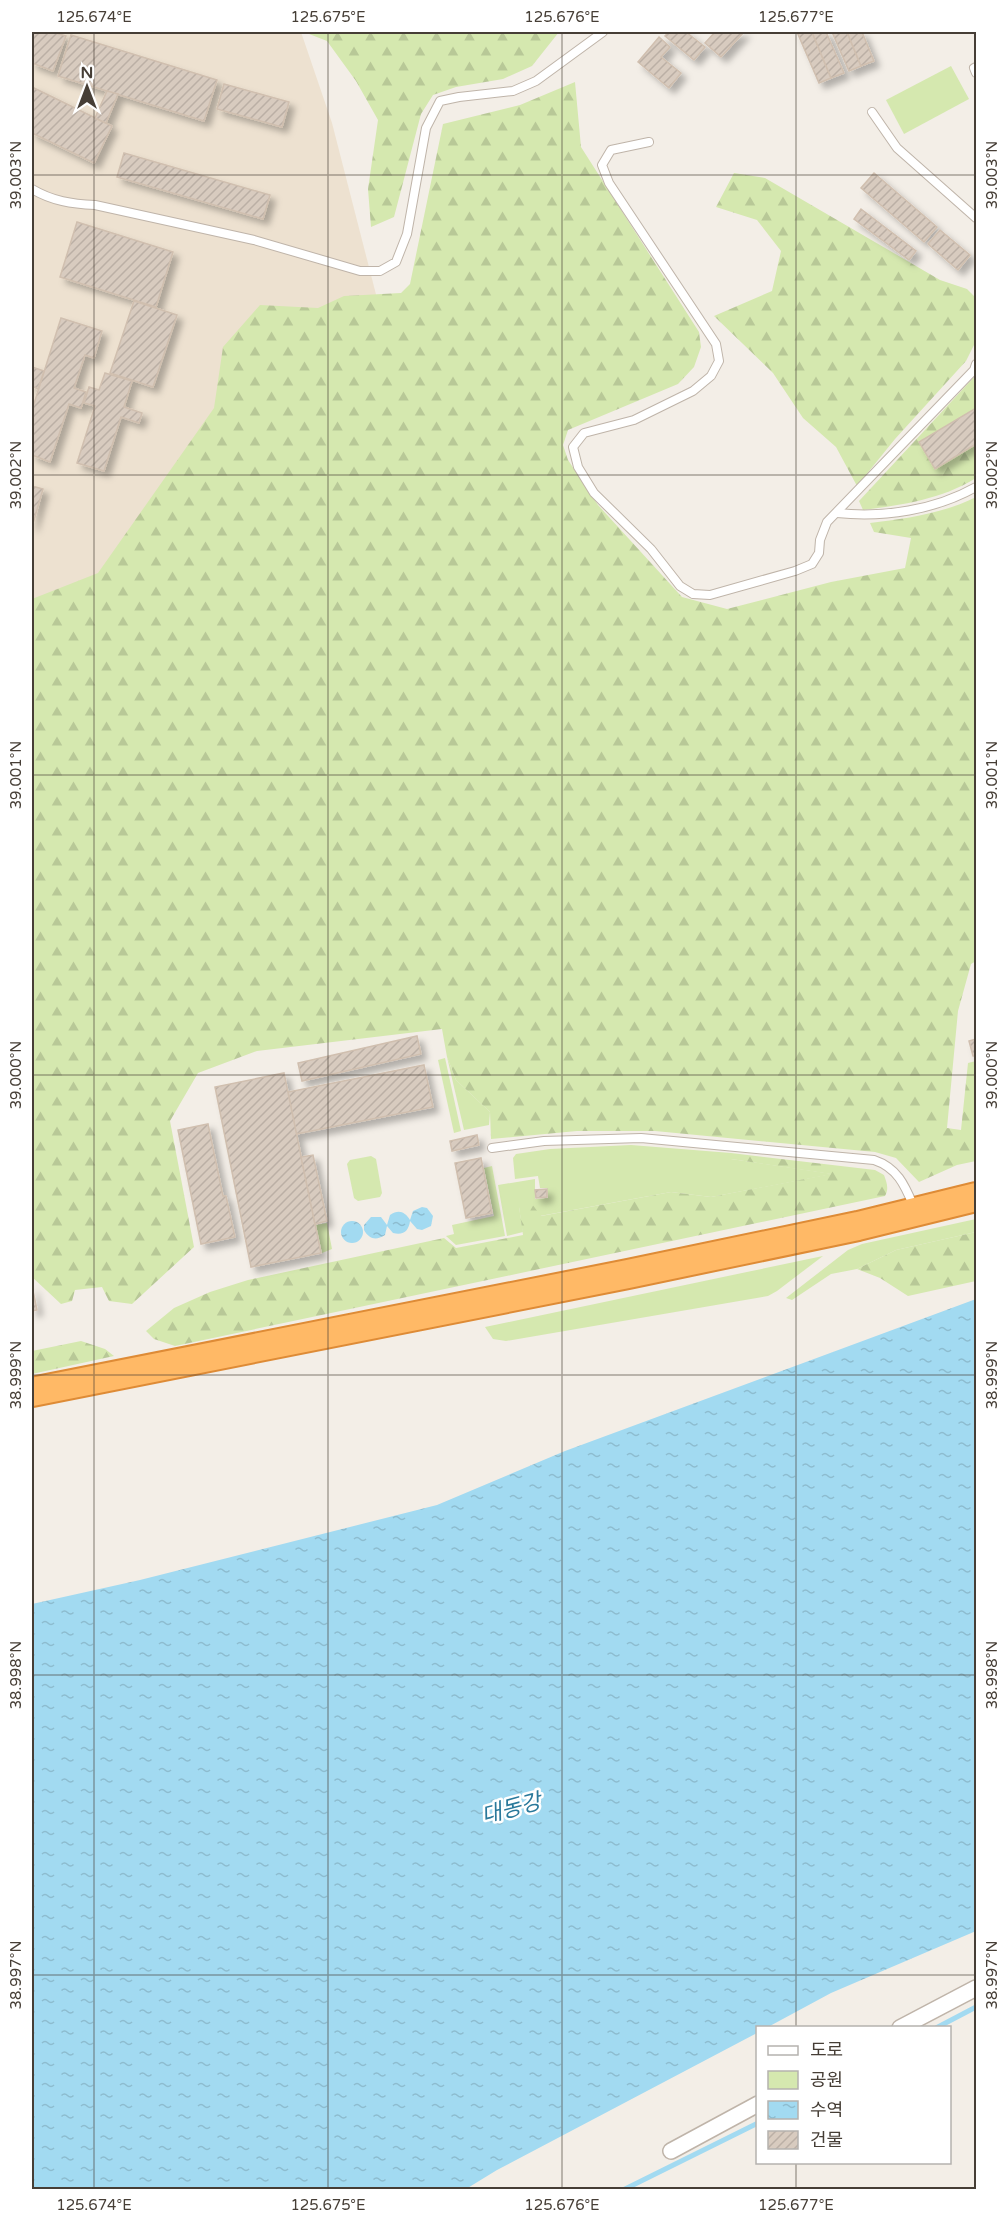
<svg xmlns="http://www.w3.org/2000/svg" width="1008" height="2221" viewBox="0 0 1008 2221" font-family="'Varela Round','Noto Sans KR',sans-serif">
	<defs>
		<pattern id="forest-firs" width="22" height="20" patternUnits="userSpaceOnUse" patternTransform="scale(1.5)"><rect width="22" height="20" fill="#d5e8af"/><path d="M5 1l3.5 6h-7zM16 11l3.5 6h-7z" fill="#b8c897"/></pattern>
		<pattern id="water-ripples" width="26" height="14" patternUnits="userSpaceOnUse" patternTransform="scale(1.5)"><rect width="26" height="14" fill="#a2daf1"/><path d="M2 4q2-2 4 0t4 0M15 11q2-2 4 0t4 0" fill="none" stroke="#8dbccf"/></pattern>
		<pattern id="building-hatch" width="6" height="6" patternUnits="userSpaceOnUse" patternTransform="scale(1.5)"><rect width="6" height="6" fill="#d8cbbf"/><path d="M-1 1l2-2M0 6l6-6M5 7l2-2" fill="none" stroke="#bbafa5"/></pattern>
		<filter id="shadow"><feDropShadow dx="5.5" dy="5.5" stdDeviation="3" flood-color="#0004"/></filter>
	</defs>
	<rect width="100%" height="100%" fill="#f3eee7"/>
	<!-- education -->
	<polygon fill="#ede1d0" points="32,32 301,32 332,123 419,462 32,674"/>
	<!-- green -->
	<g fill="#d5e8af">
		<polygon points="951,66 969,99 904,134 886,100"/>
		<polygon points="447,1057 456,1080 490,1112 489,1125 464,1130"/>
		<polygon points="445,1058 461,1131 454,1133 438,1060"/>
		<polygon points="631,1145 731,1153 731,1159 833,1174 711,1197 671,1192 540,1216 519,1207 523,1232 507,1236 498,1185 535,1179 535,1199 548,1198 547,1188 540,1188 538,1176 515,1179 513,1158 516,1154 550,1149"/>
		<polygon points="371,1156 376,1159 382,1193 380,1197 358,1201 354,1198 347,1164 350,1160"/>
		<polygon points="492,1166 505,1236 456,1245 446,1236 454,1234 452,1225 494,1216 484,1168"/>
		<polygon points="976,1219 976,1232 896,1250 857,1269 831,1274 792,1300 786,1298 848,1250 862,1244"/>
		<polygon points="327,1223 332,1249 322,1253 316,1225"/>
		<polygon points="823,1256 777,1291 768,1296 506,1341 493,1339 485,1327"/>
	</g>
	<!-- forest -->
	<g fill="url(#forest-firs)">
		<polygon points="304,32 559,32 532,66 503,79 456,87 433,95 421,114 394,217 371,227 368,189 378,120 356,81 327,41"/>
		<path d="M575 82 581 147 699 332 701 347 694 367 678 384 568 430 563 445 568 460 598 505 682 597 727 609 831 582 905 568 911 538 874 532 870 523C905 519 945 513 976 497V961L971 964 958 1011 947 1128 961 1130 968 1063 976 1061V1161L957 1165 919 1182 896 1158 875 1152 655 1131H577L491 1139 490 1112 456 1080 447 1057 442 1029 257 1051 198 1073 170 1121 194 1247 132 1304 109 1301 102 1287 75 1290 72 1301 61 1304 32 1277V599L98 573 214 408 223 347 260 305 318 308 344 296 401 293 410 284 443 124 520 105Z"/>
		<polygon points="734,173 765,178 940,280 967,289 976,298 976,341 966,361 895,439 857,486 836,447 803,418 773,373 714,316 772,291 781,251 757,220 716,207"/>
		<path d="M976 375V478C942 499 903 505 863 510L859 501Z"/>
		<path d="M731 1153 875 1170 884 1175C887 1183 889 1189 885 1196L175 1346 154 1339 146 1331 174 1308 210 1292 248 1280 444 1238 456 1248 523 1235 519 1207 532 1204 541 1216 671 1192 711 1197 831 1174 731 1159Z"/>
		<polygon points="976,1232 976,1281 908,1296 880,1278 857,1269 896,1250"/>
		<polygon points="81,1341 105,1349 114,1356 32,1374 32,1351"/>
	</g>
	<!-- water -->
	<g fill="url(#water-ripples)">
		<path d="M422 1207 427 1208 433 1216 431 1226 422 1230 417 1229 410 1221C409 1230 404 1236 393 1233L387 1226 385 1235C376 1241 369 1239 364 1230V1225L371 1217H381L387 1225 390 1215C399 1209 405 1212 410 1220L413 1211Z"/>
		<circle cx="352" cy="1232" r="11"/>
		<polygon points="976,1299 976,1931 831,1993 768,2027 758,2028 757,2033 497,2170 466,2189 32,2189 32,1604 140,1580 437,1505 565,1451"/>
	</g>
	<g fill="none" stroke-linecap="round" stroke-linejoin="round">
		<!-- stream -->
		<g stroke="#a2daf1" stroke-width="5">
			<polyline points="936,2028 976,2007"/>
			<polyline points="623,2190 758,2123"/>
		</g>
	</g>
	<!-- building -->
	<g fill="url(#building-hatch)" stroke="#d0bfaf" stroke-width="1.5" filter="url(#shadow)">
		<polygon points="32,32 52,32 66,36 53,71 32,63"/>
		<polygon points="669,32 686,32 705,47 694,60 665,36"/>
		<polygon points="715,32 744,32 721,57 705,43"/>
		<polygon points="797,32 812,32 831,78 819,83"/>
		<polygon points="812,32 826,32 844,73 831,78"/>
		<polygon points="832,32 847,32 861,66 849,71"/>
		<polygon points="847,32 862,32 874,61 861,66"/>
		<polygon points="71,35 217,80 204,121 58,76"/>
		<polygon points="659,37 670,47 661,57 681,73 669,88 638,62"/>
		<polygon points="224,84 289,102 282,127 217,109"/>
		<polygon points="32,87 112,126 94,163 32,133"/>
		<polygon points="107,91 118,94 106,123 95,118"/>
		<polygon points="124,153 270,195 263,219 117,177"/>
		<polygon points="874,173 937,227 924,242 861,188"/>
		<polygon points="861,209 916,251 909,260 854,219"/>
		<polygon points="77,222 173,252 156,307 60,277"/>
		<polygon points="940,230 970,255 958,270 928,244"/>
		<polygon points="134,301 177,315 153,387 110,373"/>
		<polygon points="61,318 102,331 94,358 85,355 74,388 86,392 81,408 69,404 50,462 32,455 32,410"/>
		<polygon points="32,367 44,371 38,389 32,386"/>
		<polygon points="105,373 132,381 124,407 142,413 139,423 121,417 104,471 77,463 95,406 84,403 89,387 99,390"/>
		<polygon points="976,408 976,444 935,469 919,442"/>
		<polygon points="32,486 43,489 32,527"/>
		<polygon points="417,1036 421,1054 302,1081 298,1063"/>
		<polygon points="976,1039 976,1056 973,1056 969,1041"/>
		<polygon points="424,1065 433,1107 296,1134 288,1092"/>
		<polygon points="284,1073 321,1253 251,1267 215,1087"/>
		<polygon points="208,1124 223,1196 226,1196 235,1237 201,1244 178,1130"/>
		<polygon points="477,1135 479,1145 452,1151 450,1141"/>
		<polygon points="313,1155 327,1221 315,1224 301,1157"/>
		<polygon points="481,1158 492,1213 466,1218 455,1163"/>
		<polygon points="547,1189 547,1197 536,1198 535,1190"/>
		<polygon points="32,1286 37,1310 32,1311"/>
	</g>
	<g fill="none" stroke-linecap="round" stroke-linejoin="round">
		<defs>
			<g id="lane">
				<polyline points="976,67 974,68 976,73"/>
				<polyline points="872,112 897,148 976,218"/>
				<polyline points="649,142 611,150 602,165 609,183 716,344 719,361 711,376 693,391 634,420 584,433 573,447 578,467 594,493 651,549 680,586 693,594 710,595 795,571 812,564 819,553 820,540 827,522 974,370 976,364"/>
				<path d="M32 189C52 201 72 204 95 205L254 240 360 271H380L396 262 407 234 426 128 440 101 459 97 513 91 536 81 603 32"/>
				<path d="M837 513C884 518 935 510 976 487"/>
				<path d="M492 1148 544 1141 641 1138 874 1160C898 1168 905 1186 914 1207"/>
			</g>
			<g id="street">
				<polyline points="900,2028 976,1988"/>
				<polyline points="671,2151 758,2104"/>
			</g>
			<polyline id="highway" points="32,1392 628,1274 858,1226 976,1197"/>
		</defs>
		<!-- lane casing -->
		<use href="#lane" stroke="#bfb4a9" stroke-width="10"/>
		<!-- street casing -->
		<use href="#street" stroke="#bfb4a9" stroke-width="18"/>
		<!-- highway casing -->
		<use href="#highway" stroke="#de8b36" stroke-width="32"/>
		<!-- lane -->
		<use href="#lane" stroke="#fff" stroke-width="8"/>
		<!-- street -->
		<use href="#street" stroke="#fff" stroke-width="15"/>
		<!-- highway -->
		<use href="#highway" stroke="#ffb966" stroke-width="28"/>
	</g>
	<!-- ticks -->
	<path fill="none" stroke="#463e36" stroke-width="1.5" stroke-opacity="0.45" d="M94 32V2190M328 32V2190M562 32V2190M796 32V2028M32 175H976M32 475H976M32 775H976M32 1075H976M32 1375H976M32 1675H976M32 1975H976M796 2162V2190"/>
	<g text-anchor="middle" stroke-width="5" stroke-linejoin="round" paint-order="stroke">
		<!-- water labels -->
		<g font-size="22" font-style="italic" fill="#2a799b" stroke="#fff">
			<text transform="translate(511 1808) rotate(-15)" y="8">대동강</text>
		</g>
	</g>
	<!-- border -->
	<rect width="1008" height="2221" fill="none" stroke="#ffffff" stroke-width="66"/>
	<!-- legend -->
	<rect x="756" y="2026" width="195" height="138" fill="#ffffff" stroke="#b5b2af" stroke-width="1.5"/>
	<rect x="768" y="2046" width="30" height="9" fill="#ffffff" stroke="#b5b2af" stroke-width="1.5"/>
	<text x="810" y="2056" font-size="18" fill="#463e36">도로</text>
	<rect x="768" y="2071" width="30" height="18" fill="#d5e8af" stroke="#b5b2af" stroke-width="1.5"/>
	<text x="810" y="2086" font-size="18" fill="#463e36">공원</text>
	<rect x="768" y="2101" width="30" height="18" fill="url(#water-ripples)" stroke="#b5b2af" stroke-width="1.5"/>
	<text x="810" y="2116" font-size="18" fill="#463e36">수역</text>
	<rect x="768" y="2131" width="30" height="18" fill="url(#building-hatch)" stroke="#b5b2af" stroke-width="1.5"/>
	<text x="810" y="2146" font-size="18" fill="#463e36">건물</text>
	<!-- north arrow -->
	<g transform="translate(87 87)" stroke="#ffffff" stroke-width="4.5" paint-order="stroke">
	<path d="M0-4.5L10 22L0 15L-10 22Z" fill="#463e36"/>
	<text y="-9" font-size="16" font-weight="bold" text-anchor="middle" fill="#463e36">N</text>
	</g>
	<rect x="33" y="33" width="942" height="2155" fill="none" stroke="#463e36" stroke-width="2"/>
	<g font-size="15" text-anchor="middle" fill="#463e36">
		<text x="94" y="22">125.674°E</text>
		<text x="328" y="22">125.675°E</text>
		<text x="562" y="22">125.676°E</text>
		<text x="796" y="22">125.677°E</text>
		<text transform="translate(16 175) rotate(-90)" y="5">39.003°N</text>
		<text transform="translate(992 175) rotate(-90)" y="5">39.003°N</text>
		<text transform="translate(16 475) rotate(-90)" y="5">39.002°N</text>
		<text transform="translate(992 475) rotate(-90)" y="5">39.002°N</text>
		<text transform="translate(16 775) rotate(-90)" y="5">39.001°N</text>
		<text transform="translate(992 775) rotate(-90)" y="5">39.001°N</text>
		<text transform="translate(16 1075) rotate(-90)" y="5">39.000°N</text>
		<text transform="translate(992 1075) rotate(-90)" y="5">39.000°N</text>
		<text transform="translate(16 1375) rotate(-90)" y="5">38.999°N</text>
		<text transform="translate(992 1375) rotate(-90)" y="5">38.999°N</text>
		<text transform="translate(16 1675) rotate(-90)" y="5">38.998°N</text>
		<text transform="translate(992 1675) rotate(-90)" y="5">38.998°N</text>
		<text transform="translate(16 1975) rotate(-90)" y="5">38.997°N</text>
		<text transform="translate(992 1975) rotate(-90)" y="5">38.997°N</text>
		<text x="94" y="2210">125.674°E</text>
		<text x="328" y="2210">125.675°E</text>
		<text x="562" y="2210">125.676°E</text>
		<text x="796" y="2210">125.677°E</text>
	</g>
</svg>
